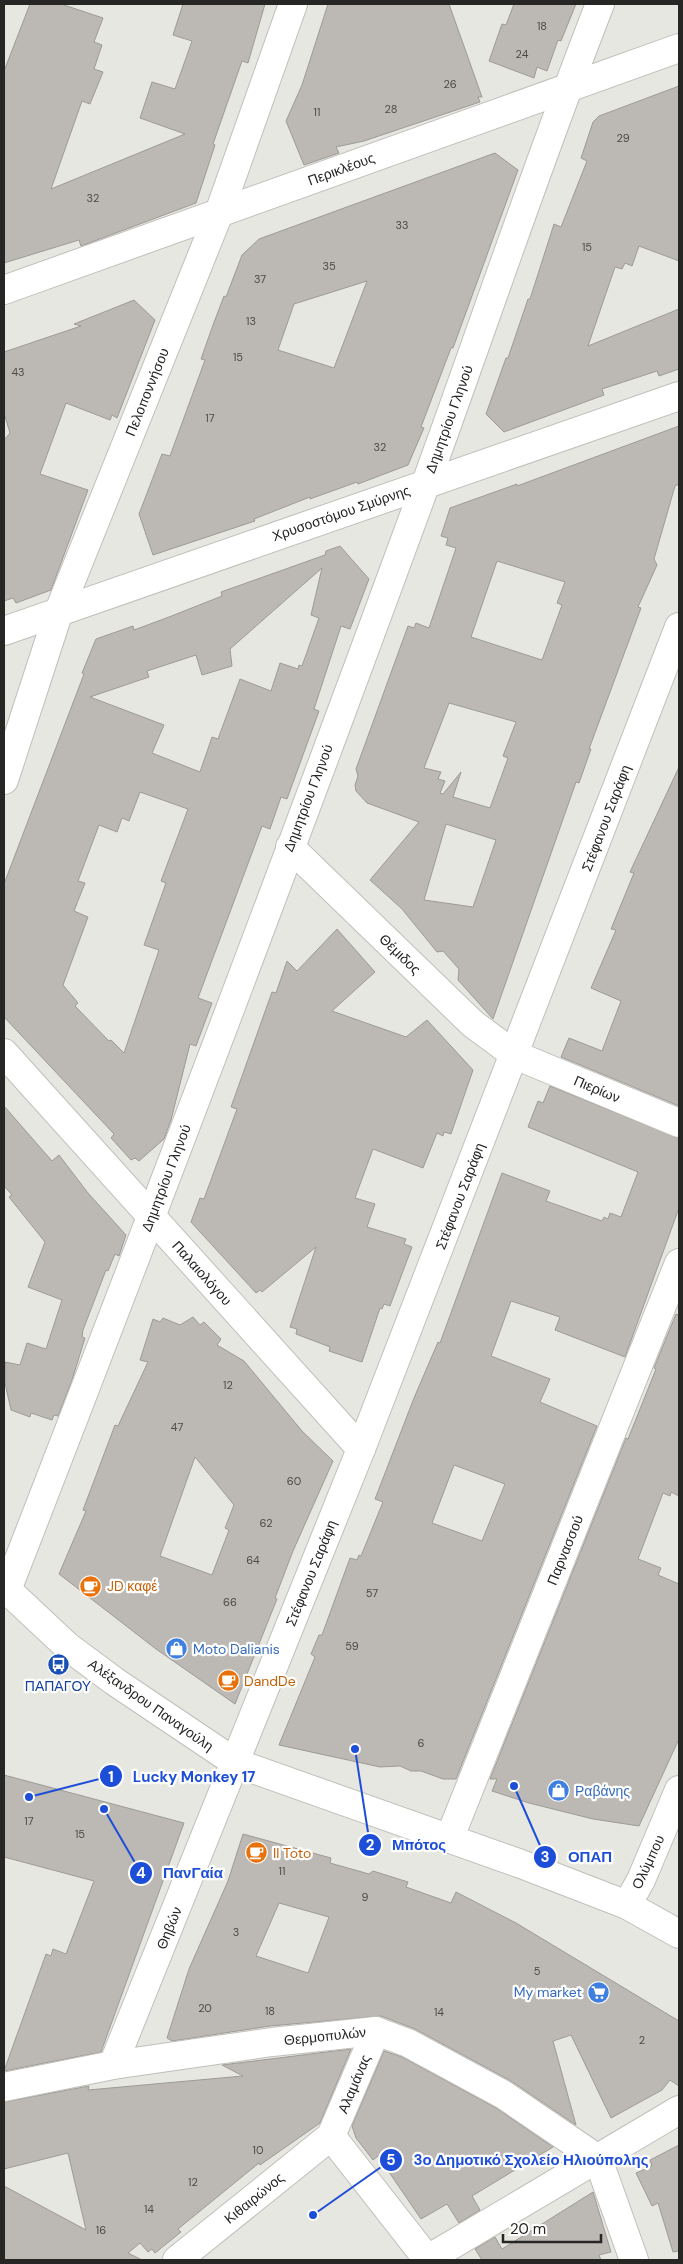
<svg xmlns="http://www.w3.org/2000/svg" width="683" height="2264" viewBox="0 0 683 2264" font-family="'DM Sans',sans-serif">
	<rect width="100%" height="100%" fill="#e7e7e1"/>
	<!-- building -->
	<g fill="#bcb8b4" stroke="#9e9b97" fill-rule="evenodd">
		<polygon points="30,4 61,4 103,18 94,42 102,45 94,69 103,72 90,104 82,101 51,189 185,134 140,118 152,82 175,89 192,41 173,35 183,4 265,4 248,63 242,61 213,144 215,145 196,203 81,246 79,240 4,263 4,71"/>
		<polygon points="328,4 449,4 482,97 478,97 480,102 364,141 336,147 339,153 304,165 286,121 302,85"/>
		<polygon points="514,4 576,4 561,41 558,40 547,71 537,67 534,78 489,61 502,24 506,25"/>
		<polygon points="679,86 679,261 639,246 632,266 625,263 622,269 615,267 588,346 679,309 679,369 659,376 657,371 602,389 604,395 504,432 486,414 506,358 508,358 528,299 530,299 554,224 561,227 587,161 581,158 593,122 599,116"/>
		<path d="M495 153 518 170 453 348H451L421 427 424 428 408 465 358 484 357 482 310 499V497L254 519 255 521 153 555 139 514 162 454 170 456 205 360 201 359 213 325 224 296 226 297 242 255 259 239ZM367 281 334 368 278 350 294 304Z"/>
		<polygon points="134,300 155,320 117,418 112,415 110,420 66,403 40,474 88,490 51,590 16,603 13,598 4,601 4,440 10,433 4,413 4,352 81,326 74,324"/>
		<path d="M679 426V484L675 486 654 559 657 565 638 607 641 608 589 749H591L579 783 576 782 493 1019 458 980 459 969 443 951 437 952 402 909 370 880 419 822 367 803 356 791 355 785 358 776 356 769 408 626 414 628 416 623 429 628 456 548 446 545 448 538 441 536 450 508 517 484V486ZM497 561 565 582 557 603 562 605 542 660 471 637ZM449 703 516 722 503 756 508 758 490 808 453 797 461 772 443 794 440 793 445 781 438 779 441 772 424 768ZM446 824 496 840 473 907 424 900Z"/>
		<path d="M340 546 369 579 350 629 341 626 314 709 319 711 287 799 281 797 270 829 262 826 198 998 212 1003 196 1046 190 1044 171 1120 164 1139 139 1161 135 1158 131 1160 111 1138 114 1134 4 1017V884L84 674 82 673 96 639 133 626 134 630 169 617 222 596 221 592 325 555 326 551ZM322 568 311 615 319 618 302 666 299 665 298 669 280 663 271 691 240 679 218 739 212 737 200 772 152 753 164 725 90 697 149 677 147 671 196 655 202 675 232 666 230 649ZM140 792 188 809 161 881 166 883 144 945 159 950 124 1053 111 1040 109 1041 75 1006 78 1003 63 985 88 917 74 911 85 883 78 881 99 825 117 832 122 818 129 821Z"/>
		<polygon points="679,767 679,1106 561,1057 569,1038 602,1051 621,1001 591,988 616,930 611,929 634,873 630,872"/>
		<polygon points="337,929 375,972 332,1011 406,1037 427,1020 473,1070 451,1134 444,1132 443,1136 437,1133 423,1168 373,1149 355,1198 375,1204 367,1227 406,1239 404,1244 412,1247 390,1306 384,1304 382,1309 380,1308 362,1362 329,1351 330,1347 296,1334 297,1329 290,1327 316,1247 262,1292 260,1290 256,1293 191,1222 200,1198 204,1199 237,1109 231,1107 272,992 276,993 287,961 297,971"/>
		<path d="M550 1086 679 1138V1208L625 1357 555 1330 560 1317 511 1301 491 1356 550 1379 540 1402 597 1426 456 1779H443L421 1771H411L400 1766 380 1767 279 1745 315 1657 311 1654 319 1635H322L350 1558 357 1560 359 1555 361 1556 383 1502 375 1499 414 1398 438 1342 440 1343 502 1173 550 1191 546 1201 602 1221 604 1217 608 1219 610 1213 621 1217 638 1172 528 1127 538 1101 543 1103ZM454 1465 505 1484 482 1541 432 1523Z"/>
		<polygon points="4,1106 52,1161 59,1155 88,1193 126,1235 119,1256 115,1254 108,1271 106,1270 83,1330 82,1337 85,1338 72,1380 58,1416 54,1415 52,1420 31,1413 30,1417 11,1410 5,1383 5,1362 20,1365 27,1343 46,1349 62,1300 28,1287 45,1242 9,1197 12,1195 4,1186"/>
		<polygon points="676,1314 679,1315 679,1496 671,1492 670,1496 663,1493 638,1559 661,1568 658,1575 679,1584 679,1739 639,1826 593,1819 529,1803 492,1791 497,1779 490,1779 626,1438 628,1439 656,1369 654,1368"/>
		<path d="M193 1317 200 1325 204 1322 221 1339 217 1345 244 1361 302 1431 333 1461 293 1551 275 1598 277 1599 235 1704 156 1649 59 1574 86 1511 83 1510 115 1425 118 1426 148 1362 140 1360 153 1319 160 1322 163 1318 180 1325ZM195 1457 234 1505 225 1528 229 1530 212 1575 160 1556Z"/>
		<polygon points="4,1775 184,1823 101,2052 4,2071 46,1954 51,1956 53,1949 66,1954 94,1881 4,1857"/>
		<path d="M243 1834 331 1858 330 1863 369 1874 373 1871 408 1882 406 1887 451 1903 456 1892 516 1923 679 2021V2086L670 2080 662 2090 611 2118 571 2035 553 2041 576 2125 511 2081 415 2029 381 2016 270 2026 172 2041 167 2038 189 1969 228 1881ZM279 1903 329 1917 308 1973 256 1956Z"/>
		<polygon points="351,2049 320,2123 260,2165 259,2163 178,2229 181,2232 155,2253 152,2249 148,2252 140,2243 128,2253 142,2260 4,2260 4,2186 86,2230 68,2153 4,2169 4,2102 89,2086 88,2090 243,2076 222,2065"/>
		<polygon points="384,2051 402,2057 496,2108 553,2147 472,2196 480,2210 459,2223 447,2204 421,2219 378,2156 373,2160 356,2138 352,2126"/>
		<polygon points="679,2145 679,2251 673,2252 658,2203 652,2206 636,2173 652,2166 650,2160"/>
		<polygon points="593,2192 611,2252 599,2255 601,2260 482,2260 475,2249 495,2237 502,2249"/>
	</g>
	<g fill="none" stroke-linecap="round" stroke-linejoin="round">
		<defs>
			<g id="minor">
				<polyline points="4,290 679,48"/>
				<polyline points="4,631 679,396"/>
				<polyline points="4,780 59,611 219,213 293,4"/>
				<polyline points="290,847 473,1024 515,1055 679,1123"/>
				<polyline points="4,1053 361,1449"/>
				<polyline points="4,1587 67,1646 114,1681 236,1763 521,1864 627,1905 679,1934"/>
				<path d="M4 1593 7 1590C150 1223 290 854 426 483 484 324 538 162 600 4"/>
				<polyline points="450,1837 679,1263"/>
				<polyline points="627,1905 641,1880 679,1790"/>
				<polyline points="113,2065 361,1449 679,627"/>
				<polyline points="4,2087 113,2065 272,2042 376,2031 408,2043 504,2095 598,2159 634,2260"/>
				<polyline points="331,2136 428,2260"/>
				<polyline points="428,2259 679,2110"/>
				<polyline points="177,2260 331,2136 376,2031"/>
			</g>
		</defs>
		<!-- minor casing -->
		<use href="#minor" stroke="#c0bfba" stroke-width="30"/>
		<!-- minor -->
		<use href="#minor" stroke="#fff" stroke-width="28"/>
	</g>
	<!-- icons -->
	<defs>
		<symbol id="cafe-disc" viewBox="-11 -11 22 22"><circle r="9.5" fill="#e8710a" stroke="#fff"/><path d="M-5.5-4.5H6V0H3Q3 3.5 0 3.5H-2.5Q-5.5 3.5-5.5 0ZM3-3.2v2h1.7v-2ZM-6 4.5H4V6H-6Z" fill="#fff"/></symbol>
		<symbol id="shop-disc" viewBox="-11 -11 22 22"><circle r="9.5" fill="#3f7fe0" stroke="#fff"/><path d="M-5-2.5h2.3a2.7 3.5 0 0 1 5.4 0H5L5.5 6h-11ZM-1.5-2.5h3a1.5 2.3 0 0 0-3 0Z" fill="#fff"/></symbol>
		<symbol id="bus-disc" viewBox="-11 -11 22 22"><circle r="9.5" fill="#1a4fb4" stroke="#fff"/><path d="M-5-6H5V4H4V6H2V4H-2V6H-4V4H-5ZM-3.5-4V0h7V-4ZM-3.5 1.2v1.5H-2V1.2ZM2 1.2v1.5H3.5V1.2Z" fill="#fff"/></symbol>
		<symbol id="supermarket-disc" viewBox="-11 -11 22 22"><circle r="9.5" fill="#3f7fe0" stroke="#fff"/><path d="M-6-5.5h2.5l.6 2H6L4.5 2H-2.5L-4.4-4H-6ZM-1.5 3.2a1.3 1.3 0 1 0 .1 0ZM3 3.2a1.3 1.3 0 1 0 .1 0Z" fill="#fff"/></symbol>
	</defs>
	<g fill-rule="evenodd">
		<use href="#cafe-disc" x="78" y="1574" width="25" height="25"/>
		<use href="#shop-disc" x="164" y="1636" width="25" height="25"/>
		<use href="#bus-disc" x="46" y="1652" width="25" height="25"/>
		<use href="#cafe-disc" x="216" y="1668" width="25" height="25"/>
		<use href="#shop-disc" x="546" y="1778" width="25" height="25"/>
		<use href="#cafe-disc" x="244" y="1840" width="25" height="25"/>
		<use href="#supermarket-disc" x="586" y="1980" width="25" height="25"/>
	</g>
	<g text-anchor="middle" stroke-width="4.5" stroke-linejoin="round" paint-order="stroke">
		<!-- number labels -->
		<g font-size="11" fill="#4c4a48">
			<text x="542" y="30">18</text>
			<text x="522" y="58">24</text>
			<text x="450" y="88">26</text>
			<text x="391" y="113">28</text>
			<text x="317" y="116">11</text>
			<text x="623" y="142">29</text>
			<text x="93" y="202">32</text>
			<text x="402" y="229">33</text>
			<text x="587" y="251">15</text>
			<text x="329" y="270">35</text>
			<text x="260" y="283">37</text>
			<text x="251" y="325">13</text>
			<text x="238" y="361">15</text>
			<text x="18" y="376">43</text>
			<text x="210" y="422">17</text>
			<text x="380" y="451">32</text>
			<text x="228" y="1389">12</text>
			<text x="177" y="1431">47</text>
			<text x="294" y="1485">60</text>
			<text x="266" y="1527">62</text>
			<text x="253" y="1564">64</text>
			<text x="372" y="1597">57</text>
			<text x="230" y="1606">66</text>
			<text x="352" y="1650">59</text>
			<text x="421" y="1747">6</text>
			<text x="29" y="1825">17</text>
			<text x="80" y="1838">15</text>
			<text x="282" y="1875">11</text>
			<text x="365" y="1901">9</text>
			<text x="236" y="1936">3</text>
			<text x="537" y="1975">5</text>
			<text x="205" y="2012">20</text>
			<text x="270" y="2015">18</text>
			<text x="439" y="2016">14</text>
			<text x="642" y="2044">2</text>
			<text x="258" y="2154">10</text>
			<text x="193" y="2186">12</text>
			<text x="149" y="2213">14</text>
			<text x="101" y="2234">16</text>
		</g>
		<!-- street labels -->
		<g font-size="14" fill="#262624" stroke="#fff">
			<text transform="translate(341 169) rotate(-20)" y="5">Περικλέους</text>
			<text transform="translate(147 392) rotate(-68)" y="5">Πελοποννήσου</text>
			<text transform="translate(449 419) rotate(-70)" y="5">Δημητρίου Γληνού</text>
			<text transform="translate(341 513) rotate(-19)" y="5">Χρυσοστόμου Σμύρνης</text>
			<text transform="translate(308 798) rotate(-69)" y="5">Δημητρίου Γληνού</text>
			<text transform="translate(606 818) rotate(-69)" y="5">Στέφανου Σαράφη</text>
			<text transform="translate(400 954) rotate(44)" y="5">Θέμιδος</text>
			<text transform="translate(597 1089) rotate(23)" y="5">Πιερίων</text>
			<text transform="translate(166 1178) rotate(-69)" y="5">Δημητρίου Γληνού</text>
			<text transform="translate(460 1196) rotate(-69)" y="5">Στέφανου Σαράφη</text>
			<text transform="translate(202 1273) rotate(48)" y="5">Παλαιολόγου</text>
			<text transform="translate(565 1550) rotate(-68)" y="5">Παρνασσού</text>
			<text transform="translate(311 1573) rotate(-68)" y="5">Στέφανου Σαράφη</text>
			<text transform="translate(151 1705) rotate(35)" y="5">Αλέξανδρου Παναγούλη</text>
			<text transform="translate(648 1862) rotate(-65)" y="5">Ολύμπου</text>
			<text transform="translate(169 1928) rotate(-68)" y="5">Θηβών</text>
			<text transform="translate(325 2036) rotate(-6)" y="5">Θερμοπυλών</text>
			<text transform="translate(354 2084) rotate(-67)" y="5">Αλαμάνας</text>
			<text transform="translate(254 2198) rotate(-39)" y="5">Κιθαιρώνος</text>
		</g>
		<!-- food labels -->
		<g font-size="14" fill="#c56008" stroke="#fff" text-anchor="start">
			<text x="107" y="1591">JD καφέ</text>
			<text x="244" y="1686">DandDe</text>
			<text x="273" y="1858">Il Toto</text>
		</g>
		<!-- shop labels -->
		<g font-size="14" fill="#366cbe" stroke="#fff" text-anchor="start">
			<text x="193" y="1654">Moto Dalianis</text>
			<text x="575" y="1796">Ραβάνης</text>
			<text x="582" y="1997" text-anchor="end">My market</text>
		</g>
		<!-- transit labels -->
		<g font-size="14" fill="#164399" stroke="#fff">
			<text x="58" y="1691">ΠΑΠΑΓΟΥ</text>
		</g>
	</g>
	<!-- callouts -->
	<path fill="none" stroke="#1d4ed8" stroke-width="2" d="M29 1797L111 1776M355 1749L370 1845M514 1786L545 1857M104 1809L141 1873M313 2215L391 2160"/>
	<g fill="#1d4ed8" stroke="#fff" stroke-width="2">
		<circle cx="29" cy="1797" r="5"/>
		<circle cx="355" cy="1749" r="5"/>
		<circle cx="514" cy="1786" r="5"/>
		<circle cx="104" cy="1809" r="5"/>
		<circle cx="313" cy="2215" r="5"/>
		<circle cx="111" cy="1776" r="12"/>
		<circle cx="370" cy="1845" r="12"/>
		<circle cx="545" cy="1857" r="12"/>
		<circle cx="141" cy="1873" r="12"/>
		<circle cx="391" cy="2160" r="12"/>
	</g>
	<g font-size="15" text-anchor="middle" font-weight="bold" fill="#fff">
		<text x="111" y="1782">1</text>
		<text x="370" y="1850">2</text>
		<text x="545" y="1862">3</text>
		<text x="141" y="1878">4</text>
		<text x="391" y="2165">5</text>
	</g>
	<g font-size="15" text-anchor="middle" font-weight="bold" fill="#1d4ed8" stroke="#fff" stroke-width="4.5" stroke-linejoin="round" paint-order="stroke">
		<text x="194" y="1782">Lucky Monkey 17</text>
		<text x="419" y="1850">Μπότος</text>
		<text x="590" y="1862">ΟΠΑΠ</text>
		<text x="193" y="1878">ΠανΓαία</text>
		<text x="531" y="2165">3ο Δημοτικό Σχολείο Ηλιούπολης</text>
	</g>
	<!-- border -->
	<rect width="683" height="2264" fill="none" stroke="#262624" stroke-width="10"/>
	<!-- scale -->
	<path d="M503 2234v8h98v-8" fill="none" stroke="#262624" stroke-width="2.5"/>
	<text x="510" y="2234" font-size="15" fill="#262624" stroke="#ffffff" stroke-width="4" paint-order="stroke">20 m</text>
</svg>
